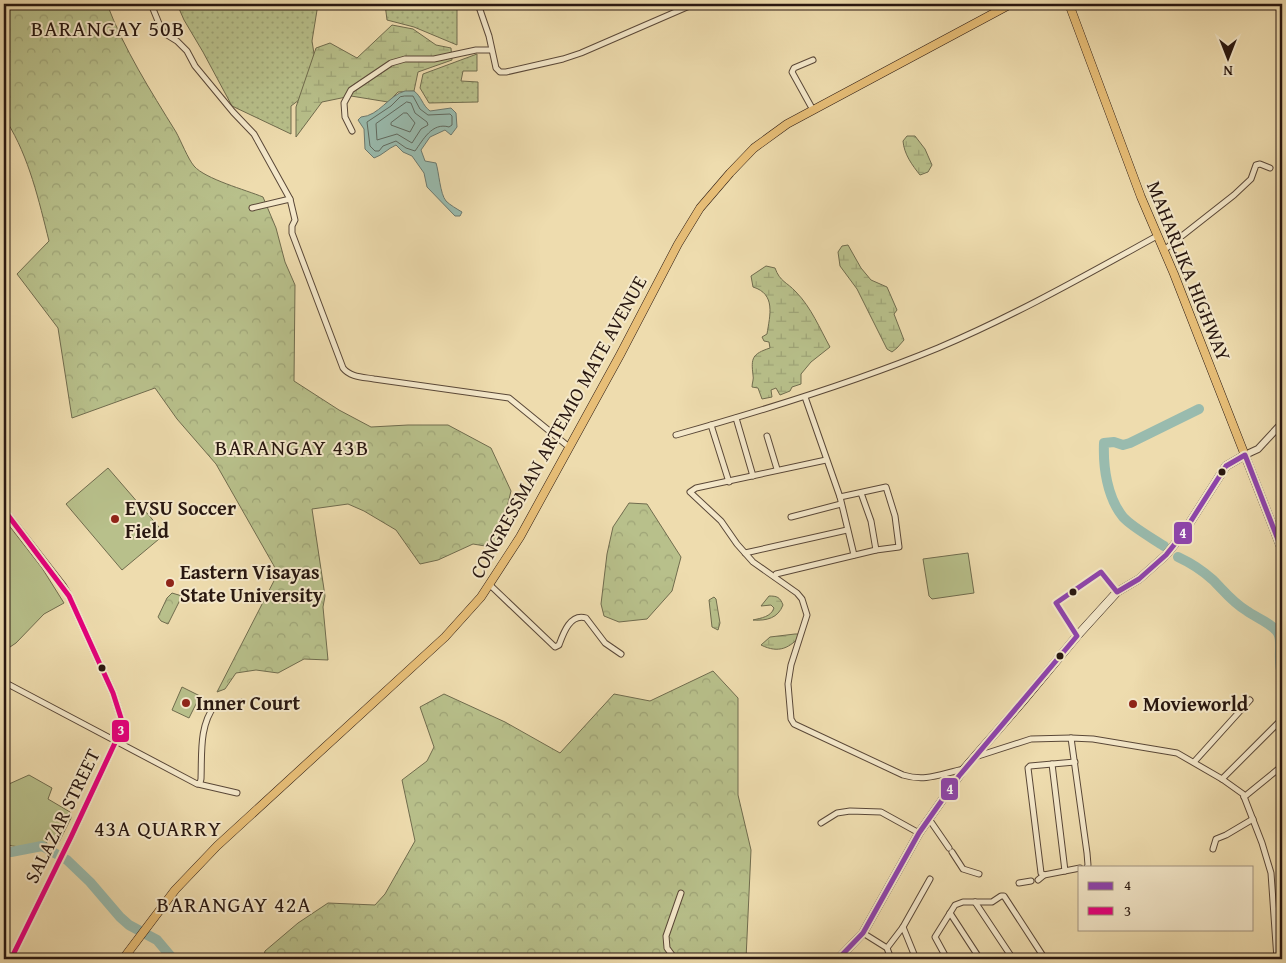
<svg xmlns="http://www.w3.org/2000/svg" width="1286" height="963" viewBox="0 0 1286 963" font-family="'Gentium Book Plus',serif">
	<defs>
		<pattern id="grass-dots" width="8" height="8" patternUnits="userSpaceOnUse" patternTransform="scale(1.25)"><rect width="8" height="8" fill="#b8c08b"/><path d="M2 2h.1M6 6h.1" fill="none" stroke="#9ea477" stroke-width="1.8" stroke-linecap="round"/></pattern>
		<pattern id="forest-crowns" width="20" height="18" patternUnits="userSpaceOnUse" patternTransform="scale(1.25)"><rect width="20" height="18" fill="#b8c08b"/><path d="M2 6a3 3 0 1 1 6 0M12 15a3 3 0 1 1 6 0" fill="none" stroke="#9ea477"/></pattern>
		<pattern id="wetland-marsh" width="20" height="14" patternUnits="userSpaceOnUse" patternTransform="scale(1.25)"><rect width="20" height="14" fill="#b8c08b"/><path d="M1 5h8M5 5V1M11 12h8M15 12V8" fill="none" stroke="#9ea477"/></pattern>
	</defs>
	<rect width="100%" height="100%" fill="#eedcae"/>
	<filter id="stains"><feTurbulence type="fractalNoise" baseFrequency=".004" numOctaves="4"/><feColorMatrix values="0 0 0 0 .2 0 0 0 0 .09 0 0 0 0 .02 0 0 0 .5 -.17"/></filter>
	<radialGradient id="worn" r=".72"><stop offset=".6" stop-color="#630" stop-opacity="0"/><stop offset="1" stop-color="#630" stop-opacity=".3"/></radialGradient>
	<!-- grass -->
	<g fill="url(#grass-dots)" stroke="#706c4e">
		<polygon points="177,4 318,4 312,41 319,85 291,106 291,134 232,106 203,52 184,20"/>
		<polygon points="385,4 457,4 457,45 414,27 387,20"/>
		<polygon points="477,54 477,71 463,71 461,81 478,82 478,102 429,103 420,88 423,74"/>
	</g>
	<!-- forest -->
	<g fill="url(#forest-crowns)" stroke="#706c4e">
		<path d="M4 4H107C124 49 150 90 176 132 181 141 188 159 194 166 205 179 246 190 263 197L276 228 285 262 295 285 294 381 339 410 371 427 408 425H448L491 448 511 491 497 548 473 544 438 560 420 564 396 530 364 511 348 504 312 509 325 596 323 607 328 660 304 659 278 673 256 670 236 673 225 689 217 692 278 573 216 464 177 419 155 388 72 418 58 328 17 274 49 241C39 201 29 157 7 122L4 121Z"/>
		<polygon points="629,503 647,504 681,557 672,591 647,619 619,622 604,616 601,604 607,554 613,527"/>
		<polygon points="172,593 182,596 168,624 161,621 158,617 167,598"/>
		<polygon points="713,671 738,698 738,795 751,850 746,959 263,959 265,951 298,923 328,903 375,905 385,894 415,841 402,780 427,761 434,747 420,707 444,694 505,722 560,753 614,694 650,701"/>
	</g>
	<!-- wetland -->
	<g fill="url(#wetland-marsh)" stroke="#706c4e">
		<polygon points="392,25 413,29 436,45 451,48 452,60 418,72 414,91 398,92 388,102 351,96 322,102 296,137 296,107 316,48 330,43 357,58"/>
		<path d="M907 136H915L925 149 932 165 928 172 920 175C912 165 904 154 903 141Z"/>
		<polygon points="848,245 861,268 871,280 887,287 897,310 894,314 904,340 897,348 892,352 887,349 857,289 840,266 838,252 842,246"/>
		<path d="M766 266 775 268C780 282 787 282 796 292 811 307 820 329 830 347L811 362 801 374V384L792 387 790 391 780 395 776 388 771 390 772 397 762 399 758 388 752 387C752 383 754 379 753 375 751 358 752 354 770 348L769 342 764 341 762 337 767 334C770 315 776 294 753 287L751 276Z"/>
		<path d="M769 596C777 596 780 597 783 605 778 618 767 621 753 620 761 618 771 617 774 608L771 605 761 606Z"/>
		<polygon points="714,597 716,599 720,623 718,630 712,627 709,600"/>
		<path d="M795 634H802C790 648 779 654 761 645L770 637Z"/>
	</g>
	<!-- green -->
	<g fill="#b8c08b" stroke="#706c4e">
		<polygon points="108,468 165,534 122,570 66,504"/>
		<polygon points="4,519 42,568 64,603 44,614 16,643 4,651"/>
		<polygon points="968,553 974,593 932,599 929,596 923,559"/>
		<polygon points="182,687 200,696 189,718 172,710"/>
		<path d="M29 775 52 788 48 799 70 812 71 818 59 842 51 839C40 850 18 848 4 844V780L9 784Z"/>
	</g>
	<!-- water -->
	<path fill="#99bbae" stroke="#6c796f" d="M405 91H414C422 97 422 105 430 111L451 108 456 113 457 127 451 135 445 130 430 137 421 150 425 161 436 163C439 172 440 194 446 201 450 205 457 209 462 212L460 216H455L427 187 424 173 412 156 403 152 396 145C387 149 383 155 374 158L365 149 364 129 358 120 361 117C379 116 389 95 405 91Z"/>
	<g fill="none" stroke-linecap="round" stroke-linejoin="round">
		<!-- shore -->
		<g stroke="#60695f" stroke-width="1">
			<path d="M405 96H413L420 109 428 115 450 114 452 116V125L449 127C432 122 423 140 415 151L406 148 396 141 383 146 379 151H375L370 146 367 122 391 106 400 97Z"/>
			<polygon points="407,102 411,103 415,113 427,122 428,125 421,129 412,143 397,134 377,140 376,124"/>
			<polygon points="404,113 407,113 415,123 410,132 391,125 391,123"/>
		</g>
		<!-- river -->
		<g stroke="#99bbae" stroke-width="10">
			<path d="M1164 546C1152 538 1132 527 1123 517 1107 497 1103 467 1104 443L1114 442 1123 445 1130 443 1199 409"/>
			<path d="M1178 557C1191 563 1202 570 1213 580 1224 591 1233 603 1247 611 1255 617 1273 624 1278 633 1283 641 1277 661 1282 674"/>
			<polyline points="4,850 11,852 42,846 67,860 90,882 120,917 129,925 157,940 173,959"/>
		</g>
		<defs>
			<g id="minor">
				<path d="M151 4 160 26 164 33 177 41 187 51 195 66 233 112 254 134 290 199 295 220 292 226V233L343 368C350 377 362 377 374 379L509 398 569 447"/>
				<polyline points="478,4 489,36 496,68 500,72 506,72 563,59 581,53 694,4"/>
				<polyline points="813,110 792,72 794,68 813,60"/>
				<polyline points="352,131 345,117 344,103 351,90 391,63 405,59 434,59 476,50 491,50"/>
				<polyline points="252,208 290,199"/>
				<polyline points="1164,250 1234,195 1251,179 1256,165 1260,164 1270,168"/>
				<polyline points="805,397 840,497 854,555"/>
				<polyline points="736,418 753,476"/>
				<polyline points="711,425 729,482"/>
				<path d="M676 435C765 410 853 383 938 348 1014 316 1086 275 1157 236"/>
				<polyline points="767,436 777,469"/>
				<path d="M826 460 696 488 690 492 721 521 737 544 753 562 797 593 802 599 807 615 791 665 788 684 791 719 794 724 903 775C926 782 940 774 964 769"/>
				<polyline points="861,493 871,521 876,550"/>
				<polyline points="791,517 841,504"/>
				<polyline points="745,553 847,530"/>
				<polyline points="775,577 776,574 876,550 899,547 895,516 886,487 840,497"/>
				<path d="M490 585 555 647 559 645C563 634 570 613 586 618L605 643 621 654"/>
				<path d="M4 682 197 784 200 783 201 779C202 753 199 726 215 705L226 707 241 702"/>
				<polyline points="1071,738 1087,853 1088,865 1087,867"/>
				<polyline points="975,757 1031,739 1071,738 1093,739 1177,753 1222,779 1243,794 1262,843 1271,873 1277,959"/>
				<polyline points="1075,762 1030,766 1028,768 1041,873 1044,875 1080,868"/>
				<polyline points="1194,762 1250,700"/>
				<polyline points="1052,764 1065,871"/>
				<polyline points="1222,779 1282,719"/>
				<polyline points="198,784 237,793"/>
				<polyline points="1244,797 1282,766"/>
				<polyline points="929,819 949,848"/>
				<polyline points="821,823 837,813 850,811 881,812 919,833"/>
				<polyline points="1213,849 1216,839 1226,835 1253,819"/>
				<polyline points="952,852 963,869 979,874"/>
				<polyline points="1038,880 1044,875"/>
				<polyline points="1019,883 1031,881"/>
				<polyline points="975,902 1013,959"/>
				<polyline points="950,913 980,959"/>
				<polyline points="903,927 916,959"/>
				<polyline points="863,933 887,948 891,959"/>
				<polyline points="887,948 903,927 930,879"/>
				<polyline points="675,959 667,948 666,936 681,893"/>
				<polyline points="947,959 935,937 955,905 963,902 992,902 1001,896 1004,896 1045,959"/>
			</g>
			<g id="tertiary">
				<polyline points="1245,455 1258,449 1282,423"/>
				<polyline points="4,510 63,586 69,596 113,693 121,718 121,730 71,837 11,959"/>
			</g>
			<polyline id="secondary" points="838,959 863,933 919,833 964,769 1023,701 1077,636 1117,592 1139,579 1166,555 1182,535 1226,466 1245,455"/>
			<g id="primary">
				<polyline points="1069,4 1141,197 1174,274 1282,550"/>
				<polyline points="123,959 175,890 217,846 445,637 481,597 520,537 620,355 678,244 700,208 730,173 754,148 787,124 1011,4"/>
			</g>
		</defs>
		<!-- minor casing -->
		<use href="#minor" stroke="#5a4838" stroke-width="7"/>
		<!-- tertiary casing -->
		<use href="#tertiary" stroke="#5a4838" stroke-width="8"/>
		<!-- secondary casing -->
		<use href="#secondary" stroke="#281710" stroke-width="9"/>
		<!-- primary casing -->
		<use href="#primary" stroke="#281710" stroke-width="9"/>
		<!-- minor -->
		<use href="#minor" stroke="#f4e8ca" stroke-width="5"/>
		<!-- tertiary -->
		<use href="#tertiary" stroke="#f4e8ca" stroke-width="6"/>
		<!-- secondary -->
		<use href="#secondary" stroke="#f4e8ca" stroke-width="8"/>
		<!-- primary -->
		<use href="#primary" stroke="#e7be77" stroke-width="8"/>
		<defs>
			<polyline id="bus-1" points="838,959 863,933 919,833 959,776 1077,636 1056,603 1101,572 1117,592 1139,579 1166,555 1182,535 1226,466 1245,455 1282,550"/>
			<polyline id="bus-2" points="4,510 69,596 113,693 121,718 121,730 71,837 11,959"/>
		</defs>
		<!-- bus-1 casing -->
		<use href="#bus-1" stroke="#f4e8ca" stroke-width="9"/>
		<!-- bus-2 casing -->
		<use href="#bus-2" stroke="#f4e8ca" stroke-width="9"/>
		<!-- bus-1 -->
		<use href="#bus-1" stroke="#8e44ad" stroke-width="5"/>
		<!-- bus-2 -->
		<use href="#bus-2" stroke="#e5007d" stroke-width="5"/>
	</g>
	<!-- markers -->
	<g fill="#281710" stroke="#f4e8ca" stroke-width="2">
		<circle cx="1222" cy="472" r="4.5"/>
		<circle cx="1073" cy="592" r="4.5"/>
		<circle cx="1060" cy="656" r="4.5"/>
		<circle cx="102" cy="668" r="4.5"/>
	</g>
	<g fill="#8f2418" stroke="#f4e8ca" stroke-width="2">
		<circle cx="115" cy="519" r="5"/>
		<circle cx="170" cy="583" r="5"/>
		<circle cx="186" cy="703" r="5"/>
		<circle cx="1133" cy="704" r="5"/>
	</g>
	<g text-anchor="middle" stroke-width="4" stroke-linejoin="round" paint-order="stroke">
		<!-- street labels -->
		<g font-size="20" fill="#281710" stroke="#f4e8ca">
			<text transform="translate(1189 271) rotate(68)" y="7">MAHARLIKA HIGHWAY</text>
			<text transform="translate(558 427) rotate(-61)" y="7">CONGRESSMAN ARTEMIO MATE AVENUE</text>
			<text transform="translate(62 816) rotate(-64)" y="7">SALAZAR STREET</text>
		</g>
		<!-- poi labels -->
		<g font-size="20" font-weight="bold" fill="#281710" stroke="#f4e8ca" text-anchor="start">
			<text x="125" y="515">EVSU Soccer<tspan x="125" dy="23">Field</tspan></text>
			<text x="180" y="579">Eastern Visayas<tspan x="180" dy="23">State University</tspan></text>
			<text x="196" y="710">Inner Court</text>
			<text x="1143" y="711">Movieworld</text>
		</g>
		<!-- quarter labels -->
		<g font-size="22" letter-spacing="1" fill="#281710" stroke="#f4e8ca">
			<text x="108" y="36">BARANGAY 50B</text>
			<text x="292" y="455">BARANGAY 43B</text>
			<text x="158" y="836">43A QUARRY</text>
			<text x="234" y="912">BARANGAY 42A</text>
		</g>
	</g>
	<g stroke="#f4e8ca" stroke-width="2">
		<rect x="1173" y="521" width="20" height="24" rx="5" fill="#8e44ad"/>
		<rect x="111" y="719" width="19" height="24" rx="5" fill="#e5007d"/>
		<rect x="940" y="777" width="19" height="24" rx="5" fill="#8e44ad"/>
	</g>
	<g font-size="14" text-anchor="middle" font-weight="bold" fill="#fff">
		<text x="1183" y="538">4</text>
		<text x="121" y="735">3</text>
		<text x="950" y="794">4</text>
	</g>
	<!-- margin -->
	<rect width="1286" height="963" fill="none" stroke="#eedcae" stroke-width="20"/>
	<rect x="5" y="5" width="1276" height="953" fill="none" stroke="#281710" stroke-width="2.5"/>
	<rect x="10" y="10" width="1266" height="943" fill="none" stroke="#281710"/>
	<!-- legend -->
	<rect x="1078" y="866" width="175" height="65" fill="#f4e8ca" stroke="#a29480"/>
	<rect x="1088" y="882" width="25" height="8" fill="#8e44ad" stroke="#a29480"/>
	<text x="1124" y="890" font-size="15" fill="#281710">4</text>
	<rect x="1088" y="907" width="25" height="8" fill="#e5007d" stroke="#a29480"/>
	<text x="1124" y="916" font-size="15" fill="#281710">3</text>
	<!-- north arrow -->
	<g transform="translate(1228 58) rotate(180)" stroke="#f4e8ca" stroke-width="4" paint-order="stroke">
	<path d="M0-4L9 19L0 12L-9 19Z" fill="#281710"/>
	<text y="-8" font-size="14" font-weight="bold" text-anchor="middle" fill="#281710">N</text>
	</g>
	<rect width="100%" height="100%" filter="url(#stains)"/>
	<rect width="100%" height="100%" fill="url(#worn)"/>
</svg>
